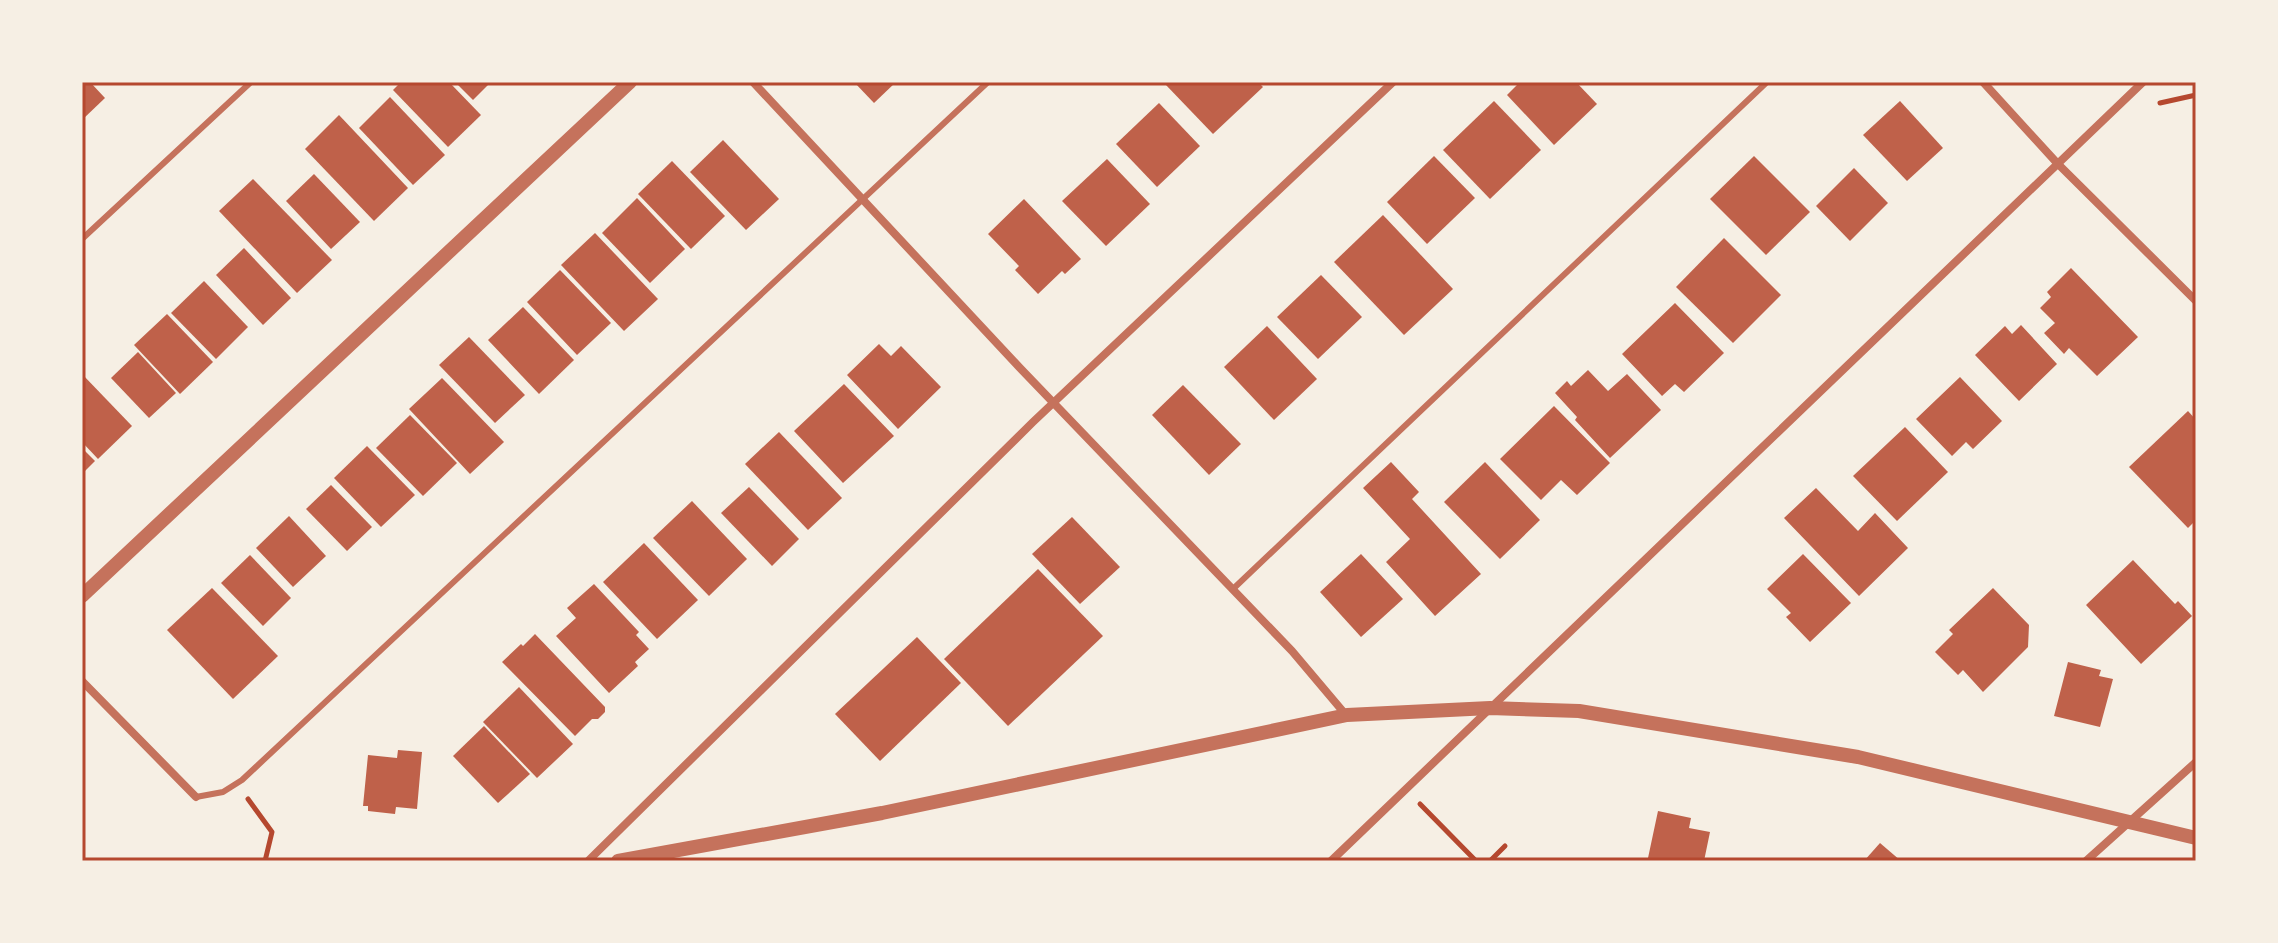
<svg xmlns="http://www.w3.org/2000/svg" width="2278" height="943" viewBox="0 0 2278 943" font-family="Raleway,sans-serif">
	<rect width="100%" height="100%" fill="#f6efe4"/>
	<!-- building -->
	<g fill="#bf614a">
		<polygon points="82,82 90,82 105,98 82,120"/>
		<polygon points="401,82 449,82 481,115 448,147 393,90"/>
		<polygon points="455,82 491,82 473,100"/>
		<polygon points="854,82 896,82 874,103"/>
		<polygon points="1168,82 1258,82 1263,87 1213,134 1165,84"/>
		<polygon points="1520,82 1576,82 1597,104 1554,145 1507,95"/>
		<polygon points="390,97 445,155 413,185 359,128"/>
		<polygon points="1494,101 1541,150 1490,199 1443,150"/>
		<polygon points="1900,101 1943,148 1907,181 1863,135"/>
		<polygon points="1159,103 1200,146 1157,187 1116,144"/>
		<polygon points="339,115 408,188 374,221 305,149"/>
		<polygon points="723,140 779,199 746,230 690,172"/>
		<polygon points="1434,156 1475,198 1427,244 1387,202"/>
		<polygon points="1754,156 1810,212 1766,255 1710,199"/>
		<polygon points="1107,159 1150,204 1106,246 1062,201"/>
		<polygon points="672,161 725,216 691,249 638,194"/>
		<polygon points="1854,168 1888,203 1850,241 1816,206"/>
		<polygon points="314,174 360,222 331,249 286,201"/>
		<polygon points="253,179 332,260 297,293 219,211"/>
		<polygon points="637,198 685,249 650,283 602,233"/>
		<polygon points="1024,199 1081,259 1065,274 1062,271 1038,294 1015,270 1019,266 988,234"/>
		<polygon points="1383,215 1453,289 1404,335 1334,262"/>
		<polygon points="595,233 658,299 624,331 561,265"/>
		<polygon points="1724,238 1781,295 1733,343 1676,287"/>
		<polygon points="244,248 291,298 263,325 216,275"/>
		<polygon points="2071,268 2138,337 2097,376 2069,348 2064,354 2044,333 2055,323 2040,308 2051,297 2047,292"/>
		<polygon points="560,270 611,323 577,355 527,302"/>
		<polygon points="1321,275 1362,317 1318,359 1277,317"/>
		<polygon points="204,281 248,327 216,359 171,313"/>
		<polygon points="1675,303 1724,353 1684,392 1675,384 1662,396 1622,354"/>
		<polygon points="523,307 574,360 539,394 488,340"/>
		<polygon points="167,314 213,362 180,394 134,345"/>
		<polygon points="2021,325 2057,364 2019,401 1975,355 2005,326 2012,334"/>
		<polygon points="1267,326 1317,379 1274,420 1224,367"/>
		<polygon points="469,337 525,395 495,423 439,365"/>
		<polygon points="879,344 891,356 901,346 941,387 898,429 847,375"/>
		<polygon points="138,352 176,393 149,418 111,378"/>
		<polygon points="1588,370 1608,391 1627,374 1661,410 1610,458 1575,420 1577,417 1555,393 1567,381 1571,386"/>
		<polygon points="82,374 132,426 98,459 82,442"/>
		<polygon points="1960,377 2002,421 1973,449 1966,442 1952,456 1916,419"/>
		<polygon points="442,378 504,442 470,474 409,409"/>
		<polygon points="844,384 894,436 843,483 794,431"/>
		<polygon points="1183,385 1241,444 1209,475 1152,415"/>
		<polygon points="1554,406 1610,463 1577,495 1561,480 1541,500 1500,459"/>
		<polygon points="2188,411 2196,420 2196,520 2188,528 2129,467"/>
		<polygon points="410,415 457,463 423,496 376,448"/>
		<polygon points="1905,427 1948,472 1897,521 1853,476"/>
		<polygon points="779,432 842,498 808,530 745,464"/>
		<polygon points="367,446 415,495 381,527 334,478"/>
		<polygon points="82,448 95,461 82,474"/>
		<polygon points="1391,462 1419,492 1412,499 1481,574 1435,616 1386,562 1410,539 1363,488"/>
		<polygon points="1485,462 1540,520 1500,559 1444,502"/>
		<polygon points="331,485 372,527 347,551 306,509"/>
		<polygon points="749,487 799,539 772,566 721,513"/>
		<polygon points="1816,488 1858,531 1875,513 1908,548 1859,596 1784,518"/>
		<polygon points="692,501 747,559 709,596 653,538"/>
		<polygon points="289,516 326,556 293,587 256,548"/>
		<polygon points="1072,517 1120,567 1080,604 1032,554"/>
		<polygon points="644,543 698,600 657,639 603,582"/>
		<polygon points="1361,554 1403,599 1361,637 1320,592"/>
		<polygon points="1803,554 1851,603 1810,642 1786,617 1791,613 1767,589"/>
		<polygon points="250,555 291,598 263,626 221,583"/>
		<polygon points="2133,560 2175,604 2178,601 2192,616 2141,664 2086,605"/>
		<polygon points="1038,569 1103,636 1008,726 944,659"/>
		<polygon points="594,584 639,632 636,635 649,649 635,662 638,666 609,693 556,636 576,618 567,608"/>
		<polygon points="212,588 278,656 233,699 167,630"/>
		<polygon points="1993,588 2029,625 2028,647 1983,692 1963,670 1958,675 1935,652 1953,634 1949,630"/>
		<polygon points="535,634 605,707 605,712 598,719 592,719 575,736 502,662 521,644 523,646"/>
		<polygon points="917,637 961,683 880,761 835,714"/>
		<polygon points="2068,662 2101,670 2099,676 2113,679 2100,727 2054,716"/>
		<polygon points="519,687 573,744 537,778 483,722"/>
		<polygon points="484,726 530,774 498,803 453,756"/>
		<polygon points="398,750 422,752 417,809 396,807 395,814 368,811 368,806 363,806 368,755 397,758"/>
		<polygon points="1658,811 1691,818 1689,828 1710,832 1704,861 1664,861 1648,858"/>
		<polygon points="1880,843 1901,861 1864,861"/>
	</g>
	<g fill="none" stroke-linecap="round" stroke-linejoin="round">
		<!-- path -->
		<g stroke="#b5482f" stroke-width="5">
			<polyline points="2160,103 2196,95"/>
			<polyline points="248,799 272,832 265,861"/>
			<polyline points="1420,804 1476,861"/>
			<polyline points="1490,861 1505,846"/>
		</g>
		<!-- service -->
		<g stroke="#c5725c" stroke-width="6">
			<polyline points="82,239 251,82"/>
			<polyline points="1233,589 1767,82"/>
			<polyline points="196,797 223,792 242,780 988,82"/>
		</g>
		<!-- minor -->
		<g stroke="#c5725c" stroke-width="8">
			<polyline points="753,82 1020,368 1292,651 1346,715"/>
			<polyline points="1983,82 2057,163 2196,301"/>
			<polyline points="82,681 196,797"/>
			<polyline points="588,861 1033,422 1393,82"/>
			<polyline points="1331,861 2143,82"/>
			<polyline points="2086,861 2196,762"/>
		</g>
		<!-- tertiary -->
		<g stroke="#c5725c" stroke-width="14">
			<polyline points="82,596 630,82"/>
			<polyline points="618,861 882,813 1347,715 1490,708 1579,711 1858,757 2196,838"/>
		</g>
	</g>
	<!-- border -->
	<rect width="2278" height="943" fill="none" stroke="#f6efe4" stroke-width="168"/>
	<rect x="84" y="84" width="2110" height="775" fill="none" stroke="#b5482f" stroke-width="3"/>
</svg>
